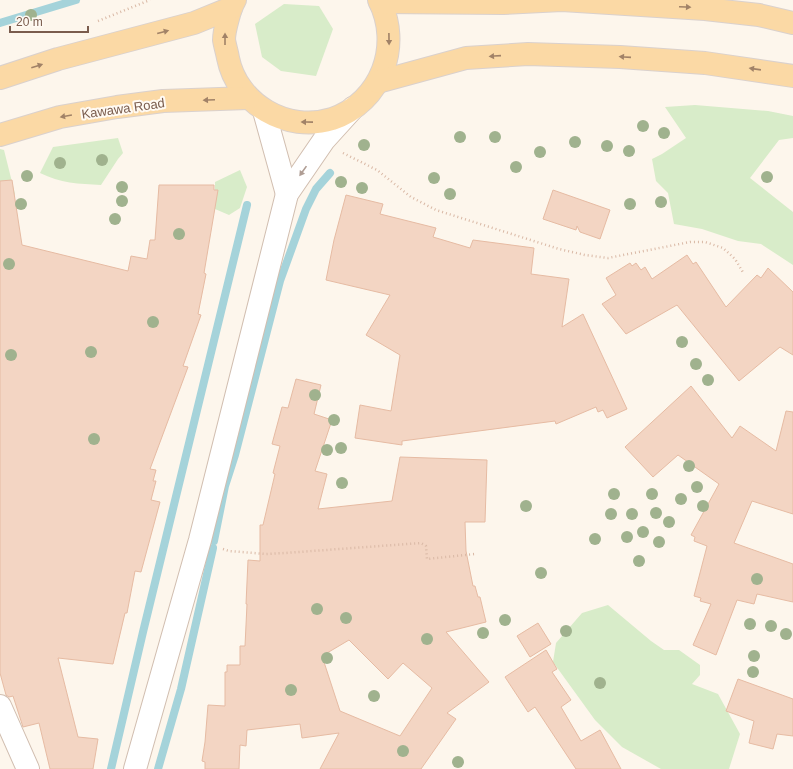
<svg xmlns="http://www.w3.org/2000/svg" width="793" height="769" viewBox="0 0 793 769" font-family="Arial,sans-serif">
	<rect width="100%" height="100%" fill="#fdf6ec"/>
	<!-- green -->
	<g fill="#d8ecc9">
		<polygon points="284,4 319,6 333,29 316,76 281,71 262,57 255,24"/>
		<polygon points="695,105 768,111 793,116 793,138 779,140 750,178 793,212 793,265 761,244 738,241 702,229 674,224 668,193 656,181 652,159 662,154 686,138 665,107"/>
		<path d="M118 138 123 153 118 159 101 185C79 184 60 183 40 173L53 147Z"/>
		<polygon points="0,149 4,150 15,194 0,214"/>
		<polygon points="240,170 247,187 240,208 229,215 215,209 215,182"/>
		<polygon points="608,605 651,641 664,650 679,650 700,665 700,675 692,684 718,694 740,734 729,769 661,769 622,747 595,720 553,662 556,643 582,613"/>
	</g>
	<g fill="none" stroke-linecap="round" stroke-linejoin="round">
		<!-- stream -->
		<g stroke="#a5d3da" stroke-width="8">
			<polyline points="0,23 76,0"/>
			<polyline points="214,541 225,486 235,455 280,281 306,209 316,189 330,173"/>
			<polyline points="111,769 143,632 247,205"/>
			<polyline points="158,769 181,689 213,548"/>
		</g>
	</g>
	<!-- building -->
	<g fill="#f3d5c3" stroke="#e6bba3" fill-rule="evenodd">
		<polygon points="12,180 22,245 128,271 131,256 147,259 150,240 155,240 159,185 214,185 214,190 218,190 204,273 206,274 198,314 201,315 183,366 188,367 150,469 156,470 153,481 156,481 151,500 160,502 141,572 135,571 127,613 125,613 113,664 58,658 78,737 98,739 93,769 50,769 39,723 23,727 13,696 9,697 6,695 0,673 0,181"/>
		<polygon points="553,190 610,210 600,239 580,232 577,226 576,230 543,219"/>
		<polygon points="346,195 383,204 380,214 436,228 433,237 470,248 473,240 534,248 531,274 569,279 562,327 583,314 627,409 607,418 603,410 598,412 596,407 556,424 555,421 402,441 402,445 355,438 360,405 391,411 400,355 366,335 390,295 326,280 334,240"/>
		<polygon points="687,255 693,264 696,262 726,307 757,275 761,278 768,268 793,292 793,355 780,347 739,381 677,305 626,334 602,304 616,295 606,278 630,263 632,266 636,263 641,270 645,267 652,279"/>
		<path d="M296 379 321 385 314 414 332 420 315 471 327 474 318 509 392 501 400 457 487 460 485 522H465L466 551 473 586H475L478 597H480L486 622 446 632 489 682 447 713 456 719 421 769H320L339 733 302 738 300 724 247 730 246 746 240 745 239 769H205V762L202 761 205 742 208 705 225 706V672H227V665H240V646H245L247 604H246L248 560 260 561V525H263L275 474 273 473 280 446 272 444 282 407 288 408ZM349 640 388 679 403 663 432 688 400 736 340 711 322 656Z"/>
		<polygon points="691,386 732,438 740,426 776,451 786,411 793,412 793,514 752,501 734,543 793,564 793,602 757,594 754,604 737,600 716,655 693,645 711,604 700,601 701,598 694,596 707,546 694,541 695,537 691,535 719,484 678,455 653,477 625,447"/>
		<polygon points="538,623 551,644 530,657 517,636"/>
		<polygon points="546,650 557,669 552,672 571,700 561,707 581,741 600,730 621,769 576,769 535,707 528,712 505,677"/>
		<polygon points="738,679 793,699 793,736 777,734 773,749 749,743 754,721 726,711"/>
	</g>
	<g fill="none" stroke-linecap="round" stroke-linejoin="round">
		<defs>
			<g id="minor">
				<polyline points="264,111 287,194"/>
				<polyline points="0,706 28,769"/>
				<polyline points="135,769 200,540 287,194 324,140 353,108"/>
			</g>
			<g id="major">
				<path d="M235 0C230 8 224 31 224 40 225 46 227 52 228 58 237 104 287 133 332 119 382 102 402 45 379 0"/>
				<polyline points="380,2 503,3 562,0 705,9 759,15 793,23"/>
				<polyline points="0,78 58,59 194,23 231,8"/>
				<polyline points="378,82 466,58 528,54 620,57 705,63 793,76"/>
				<polyline points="0,135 60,117 117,107 163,101 248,98"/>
			</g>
		</defs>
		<!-- minor casing -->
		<use href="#minor" stroke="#d1beb0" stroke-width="24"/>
		<!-- major casing -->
		<use href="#major" stroke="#dad1cd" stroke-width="24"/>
		<!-- path -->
		<g stroke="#d9b8a5" stroke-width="2.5" stroke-dasharray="1 3" stroke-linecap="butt">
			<polyline points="98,21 150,0"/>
			<polyline points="343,153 377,170 411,197 436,210 559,249 585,255 608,258 690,242 705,242 723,248 735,259 744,274"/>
			<polyline points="223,549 229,551 266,554 285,553 421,543 426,546 427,559 475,554"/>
		</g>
		<!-- minor -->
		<use href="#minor" stroke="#fff" stroke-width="22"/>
		<!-- major -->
		<use href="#major" stroke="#fbd9a5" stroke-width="22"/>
	</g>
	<!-- trees -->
	<g fill="#a0b28e">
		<circle cx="31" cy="15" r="6"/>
		<circle cx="643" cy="126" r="6"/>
		<circle cx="664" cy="133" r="6"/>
		<circle cx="460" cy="137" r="6"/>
		<circle cx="495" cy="137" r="6"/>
		<circle cx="575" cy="142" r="6"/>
		<circle cx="364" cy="145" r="6"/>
		<circle cx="607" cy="146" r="6"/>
		<circle cx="629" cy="151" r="6"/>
		<circle cx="540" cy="152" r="6"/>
		<circle cx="102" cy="160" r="6"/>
		<circle cx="60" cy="163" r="6"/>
		<circle cx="516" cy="167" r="6"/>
		<circle cx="27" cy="176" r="6"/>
		<circle cx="767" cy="177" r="6"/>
		<circle cx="434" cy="178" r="6"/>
		<circle cx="341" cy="182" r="6"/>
		<circle cx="122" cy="187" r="6"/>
		<circle cx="362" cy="188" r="6"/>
		<circle cx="450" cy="194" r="6"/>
		<circle cx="122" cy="201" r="6"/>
		<circle cx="661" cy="202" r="6"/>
		<circle cx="21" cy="204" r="6"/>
		<circle cx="630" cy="204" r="6"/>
		<circle cx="115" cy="219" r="6"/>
		<circle cx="179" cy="234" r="6"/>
		<circle cx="9" cy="264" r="6"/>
		<circle cx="153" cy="322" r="6"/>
		<circle cx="682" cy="342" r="6"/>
		<circle cx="91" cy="352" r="6"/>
		<circle cx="11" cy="355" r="6"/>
		<circle cx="696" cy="364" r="6"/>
		<circle cx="708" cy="380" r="6"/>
		<circle cx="315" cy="395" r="6"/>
		<circle cx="334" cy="420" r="6"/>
		<circle cx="94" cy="439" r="6"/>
		<circle cx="341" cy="448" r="6"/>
		<circle cx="327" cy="450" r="6"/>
		<circle cx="689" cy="466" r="6"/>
		<circle cx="342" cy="483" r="6"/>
		<circle cx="697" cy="487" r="6"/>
		<circle cx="614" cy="494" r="6"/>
		<circle cx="652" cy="494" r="6"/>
		<circle cx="681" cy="499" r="6"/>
		<circle cx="526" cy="506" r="6"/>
		<circle cx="703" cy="506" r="6"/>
		<circle cx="656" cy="513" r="6"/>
		<circle cx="611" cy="514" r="6"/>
		<circle cx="632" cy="514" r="6"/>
		<circle cx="669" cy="522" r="6"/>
		<circle cx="643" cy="532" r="6"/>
		<circle cx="627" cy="537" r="6"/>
		<circle cx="595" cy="539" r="6"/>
		<circle cx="659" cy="542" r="6"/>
		<circle cx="639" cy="561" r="6"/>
		<circle cx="541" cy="573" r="6"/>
		<circle cx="757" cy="579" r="6"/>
		<circle cx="317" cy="609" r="6"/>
		<circle cx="346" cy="618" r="6"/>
		<circle cx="505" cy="620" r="6"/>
		<circle cx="750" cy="624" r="6"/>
		<circle cx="771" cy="626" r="6"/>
		<circle cx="566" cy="631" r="6"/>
		<circle cx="483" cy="633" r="6"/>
		<circle cx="786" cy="634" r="6"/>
		<circle cx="427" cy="639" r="6"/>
		<circle cx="754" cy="656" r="6"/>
		<circle cx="327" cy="658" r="6"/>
		<circle cx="753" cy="672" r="6"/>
		<circle cx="600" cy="683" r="6"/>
		<circle cx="291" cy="690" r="6"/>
		<circle cx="374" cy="696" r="6"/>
		<circle cx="403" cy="751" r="6"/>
		<circle cx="458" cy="762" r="6"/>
	</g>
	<!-- one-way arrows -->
	<defs><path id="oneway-solid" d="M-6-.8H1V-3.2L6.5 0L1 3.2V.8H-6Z"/></defs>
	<g fill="#a18267">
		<use href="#oneway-solid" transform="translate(685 7) rotate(3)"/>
		<use href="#oneway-solid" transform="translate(163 32) rotate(-15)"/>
		<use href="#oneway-solid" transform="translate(225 39) rotate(-90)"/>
		<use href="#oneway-solid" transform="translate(389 39) rotate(89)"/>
		<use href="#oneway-solid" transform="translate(495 56) rotate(176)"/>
		<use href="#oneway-solid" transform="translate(625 57) rotate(-176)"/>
		<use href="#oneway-solid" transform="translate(37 66) rotate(-18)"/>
		<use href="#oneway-solid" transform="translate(755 69) rotate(-172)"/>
		<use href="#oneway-solid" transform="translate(209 100) rotate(178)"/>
		<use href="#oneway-solid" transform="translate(66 116) rotate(170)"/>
		<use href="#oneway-solid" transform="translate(307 122) rotate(-179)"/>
	</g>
	<use fill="#af9d94" href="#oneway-solid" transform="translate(303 171) rotate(125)"/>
	<g text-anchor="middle" stroke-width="4" stroke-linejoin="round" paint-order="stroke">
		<!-- street labels -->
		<g font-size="13" fill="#7a5c4d" stroke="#fffaf3">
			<text transform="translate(123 108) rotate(-8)" y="5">Kawawa Road</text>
		</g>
	</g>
	<!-- scale -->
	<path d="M10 26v6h78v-6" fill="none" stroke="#7a5c4d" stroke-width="2"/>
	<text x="16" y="26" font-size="12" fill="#7a5c4d" stroke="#fffaf3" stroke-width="3" paint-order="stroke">20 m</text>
</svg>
